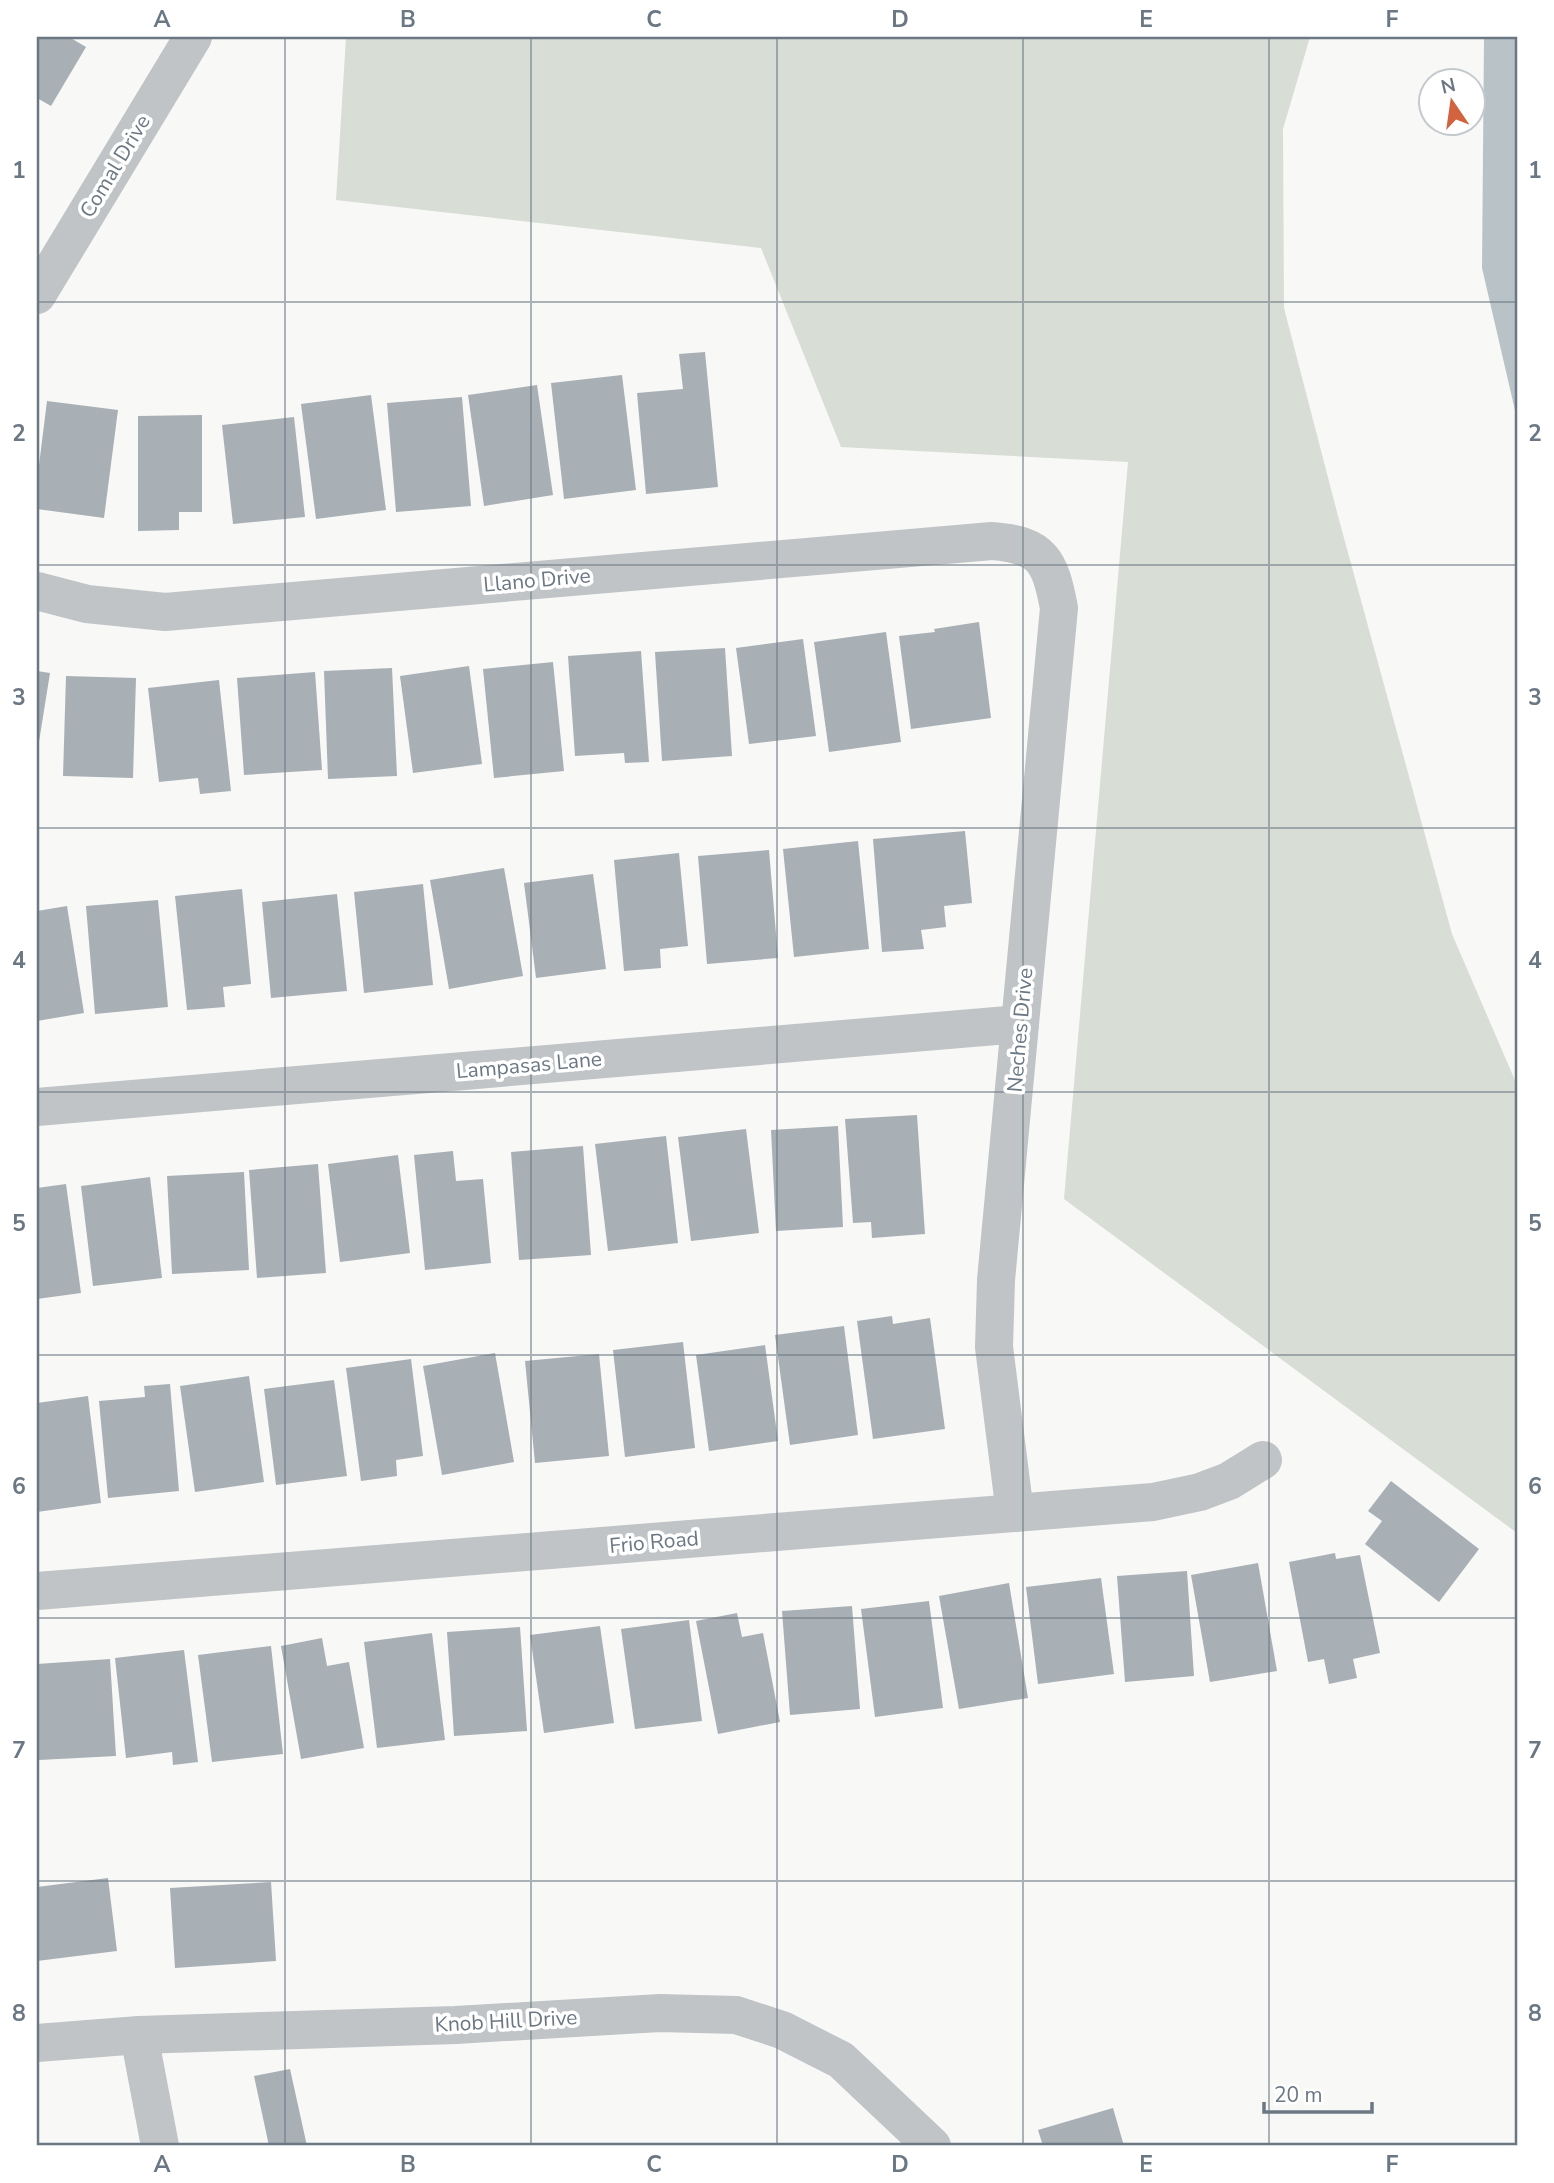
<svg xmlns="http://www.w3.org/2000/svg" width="1554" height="2183" viewBox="0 0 1554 2183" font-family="'Nunito Sans',sans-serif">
	<rect width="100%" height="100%" fill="#f8f8f6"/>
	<!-- green -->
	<polygon fill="#d8ddd6" points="346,37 1310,37 1283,129 1284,308 1338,516 1452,934 1517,1085 1517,1533 1064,1199 1128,462 841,447 761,248 336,200"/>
	<!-- water -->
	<polygon fill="#b9c3c7" points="1484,37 1517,37 1517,419 1482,268"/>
	<!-- building -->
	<g fill="#a8afb5">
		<polygon points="37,37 69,37 86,47 51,106 37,98"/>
		<polygon points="705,352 718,487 646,494 637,393 683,389 679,354"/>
		<polygon points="622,375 636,490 564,499 551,383"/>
		<polygon points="537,385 553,495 484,506 468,395"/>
		<polygon points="371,395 386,510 316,519 301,404"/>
		<polygon points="462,397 471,506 396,512 387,403"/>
		<polygon points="47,401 118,410 104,518 37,509 37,481"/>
		<polygon points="202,415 202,512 179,512 179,530 138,531 138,416"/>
		<polygon points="294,417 305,517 233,524 222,425"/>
		<polygon points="979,622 991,718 911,729 899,636 935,632 934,629"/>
		<polygon points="886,632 901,742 829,752 814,642"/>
		<polygon points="803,639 816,736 749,744 736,648"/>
		<polygon points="725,648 732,756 662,761 655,652"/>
		<polygon points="641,651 649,762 625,763 624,753 575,756 568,656"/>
		<polygon points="553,662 564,771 494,778 483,669"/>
		<polygon points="469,666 482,764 413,773 400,676"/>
		<polygon points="392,668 397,776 328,779 324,671"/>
		<polygon points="37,671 50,673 38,748 37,748"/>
		<polygon points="315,672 322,770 244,775 237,678"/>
		<polygon points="66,676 136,678 133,778 63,776"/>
		<polygon points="219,680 231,791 200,794 198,778 159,782 148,688"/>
		<polygon points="965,831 972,903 944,906 946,927 921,930 924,949 882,952 873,839"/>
		<polygon points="858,841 869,949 794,957 783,849"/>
		<polygon points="769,850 778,958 707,964 698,856"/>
		<polygon points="679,853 688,946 660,949 661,968 624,971 614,860"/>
		<polygon points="504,868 523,976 449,989 430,880"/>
		<polygon points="593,874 606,969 536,978 524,883"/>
		<polygon points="423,884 433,985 364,993 354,892"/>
		<polygon points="242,889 251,984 223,987 225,1007 187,1010 175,896"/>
		<polygon points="337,894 347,991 271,998 262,902"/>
		<polygon points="158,900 168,1007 95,1014 86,906"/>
		<polygon points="67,906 84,1013 37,1021 37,911"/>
		<polygon points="917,1115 925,1234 872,1238 871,1222 853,1223 845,1119"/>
		<polygon points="838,1126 843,1227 776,1231 771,1130"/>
		<polygon points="746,1129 759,1233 691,1241 678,1137"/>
		<polygon points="666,1136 678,1243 608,1251 595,1144"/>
		<polygon points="583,1146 591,1255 519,1260 511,1152"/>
		<polygon points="453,1151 456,1181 483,1179 491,1263 425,1270 414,1155"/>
		<polygon points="398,1155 410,1253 340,1262 328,1164"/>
		<polygon points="318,1164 326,1273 257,1278 249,1170"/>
		<polygon points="244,1172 249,1270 172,1274 167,1176"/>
		<polygon points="150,1177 162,1278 93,1286 81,1186"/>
		<polygon points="66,1184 81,1293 37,1299 37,1188"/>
		<polygon points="892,1316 893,1324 930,1318 945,1429 873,1439 857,1321"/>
		<polygon points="844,1326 858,1435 790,1445 775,1335"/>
		<polygon points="683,1342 695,1448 625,1457 613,1350"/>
		<polygon points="765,1345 778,1441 709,1451 696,1355"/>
		<polygon points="495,1353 514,1462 442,1475 423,1366"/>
		<polygon points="599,1354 609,1456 535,1463 525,1361"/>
		<polygon points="411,1359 423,1456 396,1460 397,1476 361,1481 346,1368"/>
		<polygon points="249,1376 264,1482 195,1492 180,1386"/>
		<polygon points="334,1380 347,1476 276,1485 264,1389"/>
		<polygon points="170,1384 179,1491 108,1498 99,1401 145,1397 144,1386"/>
		<polygon points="88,1396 101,1503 37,1512 37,1403"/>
		<polygon points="1391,1481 1479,1549 1439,1602 1365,1544 1382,1521 1368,1511"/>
		<polygon points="1335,1553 1336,1559 1360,1555 1380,1653 1353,1659 1357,1678 1329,1684 1324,1659 1308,1662 1289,1562"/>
		<polygon points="1258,1563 1277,1671 1210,1682 1191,1575"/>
		<polygon points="1187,1571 1194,1676 1125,1682 1117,1576"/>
		<polygon points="1101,1578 1114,1674 1038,1684 1026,1587"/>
		<polygon points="1009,1583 1028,1698 959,1709 939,1596"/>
		<polygon points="929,1601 943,1708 875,1717 861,1609"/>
		<polygon points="852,1606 860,1709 790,1715 782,1611"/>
		<polygon points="737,1613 742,1637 763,1633 780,1722 718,1734 696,1621"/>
		<polygon points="689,1620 702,1721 635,1729 621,1629"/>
		<polygon points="600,1626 614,1723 544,1733 530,1635"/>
		<polygon points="520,1627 527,1731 454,1736 447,1632"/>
		<polygon points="432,1633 445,1740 377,1748 364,1642"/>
		<polygon points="322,1638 327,1666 349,1662 364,1748 301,1759 281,1646"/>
		<polygon points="271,1646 283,1754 212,1762 198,1655"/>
		<polygon points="184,1650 198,1762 173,1765 172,1752 126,1758 115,1658"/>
		<polygon points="110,1659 116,1756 39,1760 37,1664"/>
		<polygon points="108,1878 117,1951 37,1961 37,1887"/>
		<polygon points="271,1882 276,1961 175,1968 170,1888"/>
		<polygon points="290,2069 307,2146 269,2146 254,2076"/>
		<polygon points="1113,2108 1124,2146 1043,2146 1038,2130"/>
	</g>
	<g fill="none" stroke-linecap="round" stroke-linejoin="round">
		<!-- minor -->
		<g stroke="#c0c4c7" stroke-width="38">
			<polyline points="37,295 193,37"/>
			<path d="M37 591 87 604 165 612 992 541C1043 545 1050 561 1059 608L996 1280 994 1347 1015 1513"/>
			<polyline points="37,1107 1020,1024"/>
			<polyline points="37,1591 1153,1502 1200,1492 1229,1481 1263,1460"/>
			<polyline points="139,2035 160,2146"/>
			<polyline points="37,2043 139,2035 456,2025 660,2013 736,2015 782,2030 841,2060 932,2146"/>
		</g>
	</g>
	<!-- grid -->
	<path fill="none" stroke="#6b7884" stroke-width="2" stroke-opacity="0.55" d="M285 37V2146M531 37V2146M777 37V2146M1023 37V2146M1269 37V2146M37 302H1517M37 565H1517M37 828H1517M37 1092H1517M37 1355H1517M37 1618H1517M37 1881H1517"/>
	<g text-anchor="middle" stroke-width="7" stroke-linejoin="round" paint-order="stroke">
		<!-- street labels -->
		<g font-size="21" fill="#6b7884" stroke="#fff">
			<text transform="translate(115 166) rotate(-59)" y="7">Comal Drive</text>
			<text transform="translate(537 580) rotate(-5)" y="7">Llano Drive</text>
			<text transform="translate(1020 1030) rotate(-85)" y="7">Neches Drive</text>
			<text transform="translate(529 1065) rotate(-5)" y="7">Lampasas Lane</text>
			<text transform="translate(654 1542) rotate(-5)" y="7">Frio Road</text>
			<text transform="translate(506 2021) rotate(-3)" y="7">Knob Hill Drive</text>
		</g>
	</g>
	<!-- border -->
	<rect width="1554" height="2183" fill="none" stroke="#ffffff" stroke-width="77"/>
	<!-- north arrow -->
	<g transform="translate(1452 102) rotate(347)"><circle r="33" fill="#ffffff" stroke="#c4c9ce" stroke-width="2"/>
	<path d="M0-5L12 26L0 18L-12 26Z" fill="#d1633e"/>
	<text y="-10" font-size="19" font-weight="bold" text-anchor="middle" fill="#6b7884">N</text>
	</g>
	<!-- scale -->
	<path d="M1264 2102v10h108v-10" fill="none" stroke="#6b7884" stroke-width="3.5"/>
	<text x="1274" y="2102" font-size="21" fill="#6b7884" stroke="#ffffff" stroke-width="5" paint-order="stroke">20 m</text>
	<rect x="38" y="38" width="1478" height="2106" fill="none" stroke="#6b7884" stroke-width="2.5"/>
	<g font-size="23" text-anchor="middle" font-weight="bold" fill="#6b7884">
		<text x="162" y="27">A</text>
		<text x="408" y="27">B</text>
		<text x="654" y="27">C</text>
		<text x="900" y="27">D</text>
		<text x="1146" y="27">E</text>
		<text x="1392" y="27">F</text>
		<text x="19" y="178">1</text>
		<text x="1535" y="178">1</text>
		<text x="19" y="441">2</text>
		<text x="1535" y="441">2</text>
		<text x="19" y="705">3</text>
		<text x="1535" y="705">3</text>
		<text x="19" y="968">4</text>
		<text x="1535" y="968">4</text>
		<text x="19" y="1231">5</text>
		<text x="1535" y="1231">5</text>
		<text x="19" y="1494">6</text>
		<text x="1535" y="1494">6</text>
		<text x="19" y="1758">7</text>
		<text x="1535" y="1758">7</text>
		<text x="19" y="2021">8</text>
		<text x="1535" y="2021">8</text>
		<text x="162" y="2172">A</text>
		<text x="408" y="2172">B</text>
		<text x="654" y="2172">C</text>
		<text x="900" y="2172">D</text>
		<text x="1146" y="2172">E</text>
		<text x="1392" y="2172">F</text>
	</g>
</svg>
